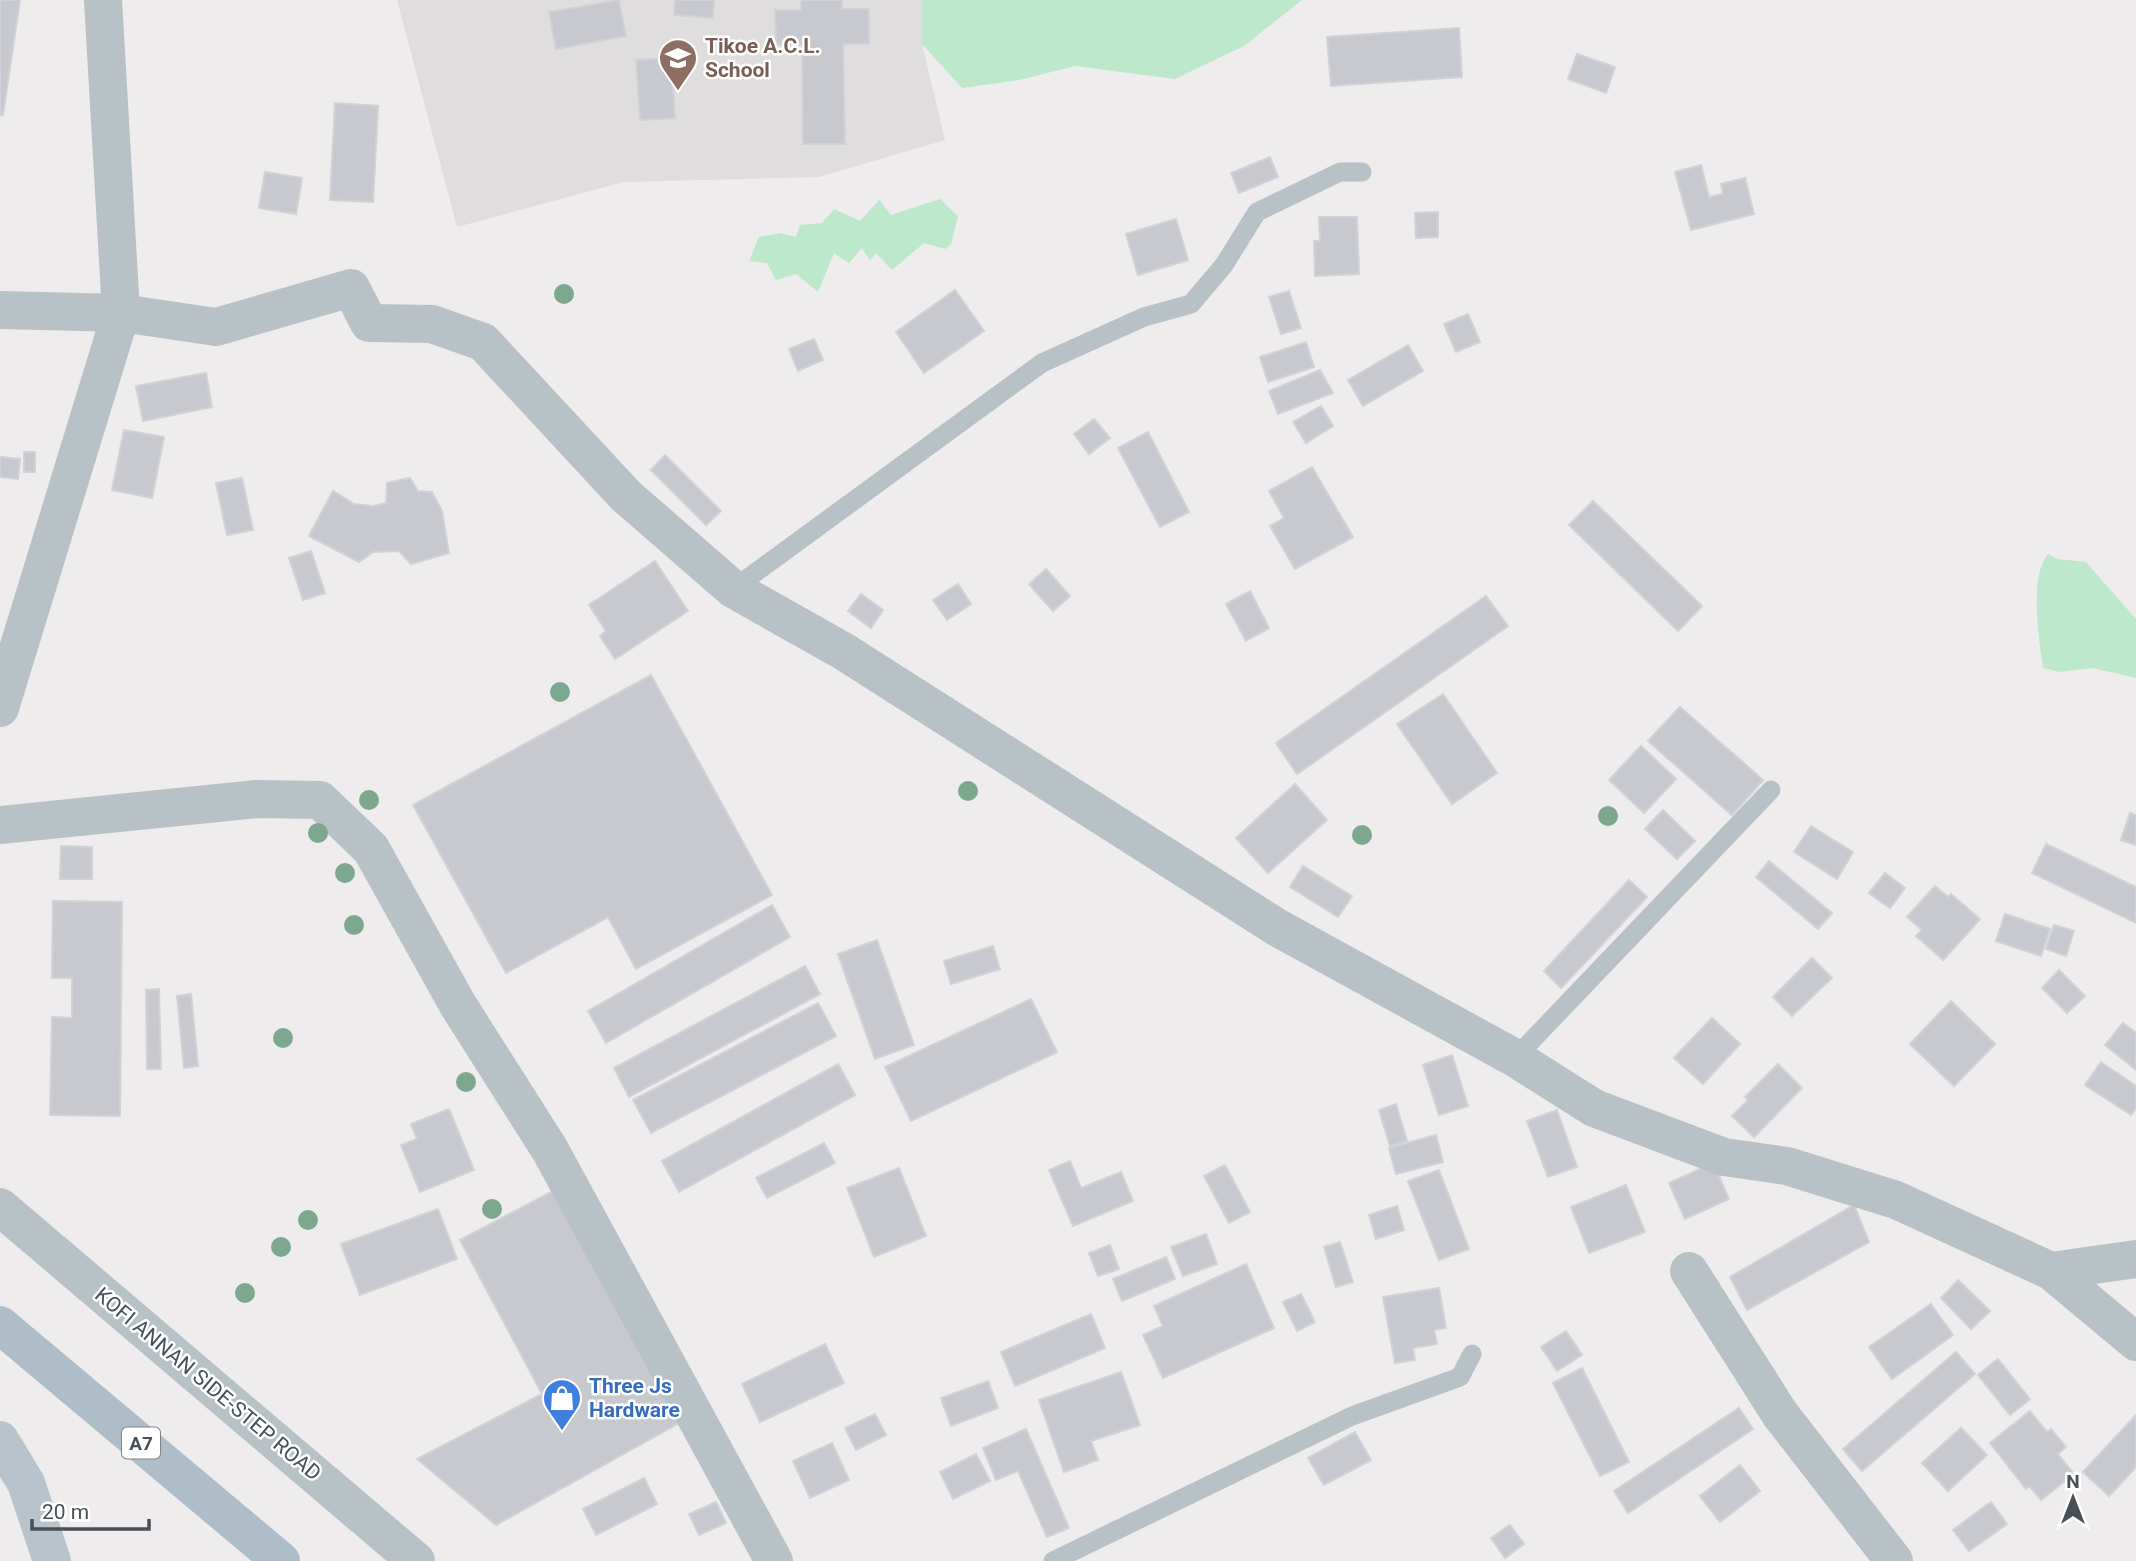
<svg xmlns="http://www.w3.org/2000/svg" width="2136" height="1561" viewBox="0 0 2136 1561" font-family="Roboto,sans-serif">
	<rect width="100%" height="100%" fill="#eeecec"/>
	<!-- education -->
	<polygon fill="#dfdddd" points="397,0 922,0 922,44 945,140 819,177 623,182 457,227"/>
	<!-- green -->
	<g fill="#bee8cb">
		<polygon points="922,0 1302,0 1244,46 1175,79 1075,66 1019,80 962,88 922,44"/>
		<polygon points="940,199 958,216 951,244 945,249 924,243 892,270 876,253 870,261 862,248 849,263 834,253 818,292 796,274 776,280 767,263 749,261 759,237 780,233 796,237 800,225 822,223 834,209 860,221 879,200 891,215"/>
		<path d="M2048 554 2057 559 2086 562 2136 619V678L2093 668 2060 672 2043 668C2039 640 2029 576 2048 554Z"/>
	</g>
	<!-- building -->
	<g fill="#c7c9ce" stroke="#d0d2d7" stroke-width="2">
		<polygon points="0,0 20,0 3,115 0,115"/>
		<polygon points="619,0 626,36 556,49 549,12"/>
		<polygon points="675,0 714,0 713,18 674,15"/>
		<polygon points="801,0 842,0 842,9 869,9 869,44 843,44 845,144 803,144 802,45 776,45 775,10 801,10"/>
		<polygon points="1459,28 1462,77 1331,86 1327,37"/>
		<polygon points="1577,54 1615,67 1606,93 1568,79"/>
		<polygon points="671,58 675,118 640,120 636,60"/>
		<polygon points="335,103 378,106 373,202 330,200"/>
		<polygon points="1270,157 1278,177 1239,193 1231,173"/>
		<polygon points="1701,165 1709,197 1723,194 1721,184 1745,178 1754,214 1691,230 1675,172"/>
		<polygon points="265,172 302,178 296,214 259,208"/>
		<polygon points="1438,212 1438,237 1416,238 1415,213"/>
		<polygon points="1319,217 1357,217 1359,274 1315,276 1314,241 1320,241"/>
		<polygon points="1176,219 1188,260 1138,275 1126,234"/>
		<polygon points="955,290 984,331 924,373 896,332"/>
		<polygon points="1289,291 1301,328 1281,334 1269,297"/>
		<polygon points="1468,314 1480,342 1456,352 1444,324"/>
		<polygon points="814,339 823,360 798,371 789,349"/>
		<polygon points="1306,342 1314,367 1268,382 1260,357"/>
		<polygon points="1408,345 1423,371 1363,406 1348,380"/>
		<polygon points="1320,370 1333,393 1278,414 1269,391"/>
		<polygon points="206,373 212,407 143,421 136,386"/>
		<polygon points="1321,406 1333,426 1306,443 1293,422"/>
		<polygon points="1094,419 1110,438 1089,454 1074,434"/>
		<polygon points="124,430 164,437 152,498 112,490"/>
		<polygon points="1148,432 1189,512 1160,527 1118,448"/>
		<rect x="24" y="452" width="11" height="20"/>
		<polygon points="665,455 721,511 706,525 651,470"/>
		<polygon points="0,457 20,459 18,479 0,477"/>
		<polygon points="1312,467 1353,537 1295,569 1270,526 1284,518 1269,491"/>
		<polygon points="242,478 253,530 227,535 216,483"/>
		<polygon points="410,478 418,491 432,492 442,511 449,553 411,564 399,551 373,552 359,562 309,536 333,491 354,504 373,506 386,503 387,483"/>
		<polygon points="1593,501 1702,606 1678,631 1569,525"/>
		<polygon points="311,551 325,593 303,600 289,558"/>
		<polygon points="655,561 688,611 615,659 600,636 606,631 589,605"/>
		<polygon points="1046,569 1070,596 1053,611 1029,584"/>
		<polygon points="958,584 971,604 947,620 933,600"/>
		<polygon points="1250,591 1269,628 1246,641 1226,604"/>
		<polygon points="861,594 883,610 871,628 848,611"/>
		<polygon points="1486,596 1508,626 1297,774 1276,743"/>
		<polygon points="651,675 772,895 636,969 608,917 506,973 413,805"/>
		<polygon points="1443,694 1497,773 1452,804 1397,724"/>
		<polygon points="1680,707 1763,780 1732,815 1648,741"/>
		<polygon points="1641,746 1676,779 1644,813 1609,780"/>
		<polygon points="1295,784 1327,820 1268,873 1236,838"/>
		<polygon points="1663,810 1695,841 1677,859 1645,829"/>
		<polygon points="2130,813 2136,815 2136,845 2121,840"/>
		<polygon points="1811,826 1853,852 1837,879 1794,852"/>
		<polygon points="2046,844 2136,887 2136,923 2032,873"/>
		<polygon points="61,846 92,847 92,879 60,879"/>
		<polygon points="1769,861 1832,913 1818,929 1756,877"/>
		<polygon points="1303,866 1352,896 1338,917 1290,887"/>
		<polygon points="1885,873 1905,888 1890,908 1869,893"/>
		<polygon points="1629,880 1647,897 1561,988 1544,971"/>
		<polygon points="1935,886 1948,897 1951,894 1980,919 1943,960 1916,936 1922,930 1907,917"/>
		<polygon points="53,901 122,902 120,1116 50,1115 52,1017 72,1018 72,978 52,978"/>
		<polygon points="772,905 790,937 606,1043 588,1011"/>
		<polygon points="2005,914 2050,929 2041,956 1996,941"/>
		<polygon points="2054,925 2074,931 2066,956 2046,949"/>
		<polygon points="877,940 914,1045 875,1059 838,954"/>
		<polygon points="993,946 1000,969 951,984 944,961"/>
		<polygon points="1812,958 1832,978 1792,1016 1773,997"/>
		<polygon points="805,966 820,994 629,1097 614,1068"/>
		<polygon points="2059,970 2085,996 2067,1013 2042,988"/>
		<polygon points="159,989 161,1069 147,1069 146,990"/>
		<polygon points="191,994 198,1066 184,1068 177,996"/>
		<polygon points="1031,999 1057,1052 911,1121 885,1067"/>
		<polygon points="1951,1001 1995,1044 1954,1086 1910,1044"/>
		<polygon points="818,1003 836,1036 651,1133 633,1100"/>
		<polygon points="1712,1018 1740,1044 1703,1084 1674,1058"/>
		<polygon points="2123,1023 2136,1033 2136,1070 2105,1045"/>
		<polygon points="1452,1055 1468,1106 1439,1115 1423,1065"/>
		<polygon points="2101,1062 2136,1086 2136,1108 2131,1115 2085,1085"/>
		<polygon points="838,1064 855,1095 679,1192 662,1161"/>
		<polygon points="1778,1064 1802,1088 1754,1137 1732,1116 1748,1100 1745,1097"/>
		<polygon points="1396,1104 1407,1141 1390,1146 1379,1110"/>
		<polygon points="449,1109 474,1170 420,1192 401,1145 417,1139 411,1124"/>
		<polygon points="1557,1110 1577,1167 1548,1177 1527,1121"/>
		<polygon points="1436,1135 1443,1162 1396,1174 1389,1148"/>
		<polygon points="824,1143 835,1163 767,1198 756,1178"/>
		<polygon points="1070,1161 1081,1188 1121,1172 1133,1201 1073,1226 1049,1170"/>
		<polygon points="1713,1163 1729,1199 1685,1219 1669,1183"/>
		<polygon points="1225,1165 1250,1212 1229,1223 1204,1176"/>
		<polygon points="899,1168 926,1236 874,1257 847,1188"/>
		<polygon points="1439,1170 1469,1249 1439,1260 1408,1181"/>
		<polygon points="1626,1185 1645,1232 1589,1253 1571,1207"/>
		<polygon points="555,1190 679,1423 496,1525 417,1459 542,1394 460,1240"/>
		<polygon points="1854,1205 1869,1242 1747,1310 1730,1277"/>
		<polygon points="1397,1206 1404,1230 1376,1239 1369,1215"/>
		<polygon points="438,1209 457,1259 360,1295 341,1244"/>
		<polygon points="1206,1234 1217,1264 1183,1276 1171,1247"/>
		<polygon points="1340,1242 1353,1282 1336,1287 1324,1247"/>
		<polygon points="1110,1245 1119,1269 1098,1276 1089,1253"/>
		<polygon points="1166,1257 1175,1279 1122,1301 1113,1279"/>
		<polygon points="1246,1264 1274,1328 1163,1378 1143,1335 1163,1326 1154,1306"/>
		<polygon points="1958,1280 1990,1311 1971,1329 1941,1298"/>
		<polygon points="1439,1288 1446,1328 1434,1330 1437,1344 1413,1348 1415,1360 1395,1363 1383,1297"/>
		<polygon points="1301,1294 1315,1322 1297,1331 1283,1302"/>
		<polygon points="1931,1304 1953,1335 1892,1379 1869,1347"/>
		<polygon points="1091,1314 1105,1348 1015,1386 1001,1352"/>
		<polygon points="1566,1331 1582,1355 1557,1371 1541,1347"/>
		<polygon points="825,1344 844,1383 760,1422 742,1384"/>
		<polygon points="1956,1352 1975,1374 1862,1471 1843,1449"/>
		<polygon points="1998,1359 2030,1399 2010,1415 1978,1375"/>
		<polygon points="1582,1368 1629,1462 1600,1476 1553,1383"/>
		<polygon points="1121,1372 1140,1425 1091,1441 1098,1460 1064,1472 1039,1400"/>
		<polygon points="988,1381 998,1408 951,1426 941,1398"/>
		<polygon points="1739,1408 1753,1429 1628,1513 1614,1491"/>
		<polygon points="2030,1411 2047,1432 2051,1429 2066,1447 2058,1454 2074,1474 2041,1500 2029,1486 2026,1489 1990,1443"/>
		<polygon points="875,1414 886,1435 856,1450 845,1428"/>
		<polygon points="2136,1415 2136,1467 2109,1496 2083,1472"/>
		<polygon points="1961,1428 1987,1455 1948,1491 1922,1463"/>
		<polygon points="1026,1429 1069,1528 1047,1537 1018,1471 996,1480 983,1448"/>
		<polygon points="1355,1432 1371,1460 1324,1485 1308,1458"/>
		<polygon points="832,1443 849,1480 810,1498 793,1461"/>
		<polygon points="976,1454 990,1481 953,1499 940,1472"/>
		<polygon points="1740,1465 1760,1491 1720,1522 1700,1496"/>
		<polygon points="644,1478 657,1504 596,1535 583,1509"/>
		<polygon points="716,1502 726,1523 699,1535 689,1514"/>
		<polygon points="1991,1502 2007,1524 1969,1551 1953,1530"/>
		<polygon points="1510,1525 1524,1544 1505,1558 1491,1538"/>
	</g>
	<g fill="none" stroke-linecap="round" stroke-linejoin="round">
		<!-- service -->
		<g stroke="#b8c1c6" stroke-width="19">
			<polyline points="733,589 1042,363 1144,317 1191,304 1224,265 1257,212 1340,172 1362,172"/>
			<polyline points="1515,1058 1771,790"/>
			<polyline points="1053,1561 1352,1416 1460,1377 1472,1354"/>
		</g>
		<!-- minor -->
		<g stroke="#b8c1c6" stroke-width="38">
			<polyline points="0,310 121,313 216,327 351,288 369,323 432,324 483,342 626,496 733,589 843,651 1278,928 1515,1058 1594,1108 1724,1157 1787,1166 1896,1200 2051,1271 2136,1259"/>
			<polyline points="0,708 121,313 103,0"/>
			<polyline points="0,825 257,799 320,800 371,849 458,1005 550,1150 774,1561"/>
			<polyline points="1689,1271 1780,1414 1894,1561"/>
			<polyline points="2051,1271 2136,1342"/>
		</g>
		<!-- tertiary -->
		<polyline stroke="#b8c1c6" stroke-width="38" points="0,1207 416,1561"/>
		<!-- secondary -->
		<polyline stroke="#b9c3cc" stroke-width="38" points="0,1440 26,1483 52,1561"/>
		<!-- primary -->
		<polyline stroke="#aebdc8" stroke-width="38" points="0,1325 281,1561"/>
	</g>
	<!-- trees -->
	<g fill="#7da78e">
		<circle cx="564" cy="294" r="10"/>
		<circle cx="560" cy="692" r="10"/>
		<circle cx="968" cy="791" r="10"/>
		<circle cx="369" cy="800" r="10"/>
		<circle cx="1608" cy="816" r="10"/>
		<circle cx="318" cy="833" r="10"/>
		<circle cx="1362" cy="835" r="10"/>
		<circle cx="345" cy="873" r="10"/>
		<circle cx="354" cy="925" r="10"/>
		<circle cx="283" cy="1038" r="10"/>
		<circle cx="466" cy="1082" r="10"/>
		<circle cx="492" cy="1209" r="10"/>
		<circle cx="308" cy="1220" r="10"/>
		<circle cx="281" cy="1247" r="10"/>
		<circle cx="245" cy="1293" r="10"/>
	</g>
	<!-- icons -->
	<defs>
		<symbol id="school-pin" viewBox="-11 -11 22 30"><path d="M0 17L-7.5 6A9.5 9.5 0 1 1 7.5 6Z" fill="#8d6e63" stroke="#fff"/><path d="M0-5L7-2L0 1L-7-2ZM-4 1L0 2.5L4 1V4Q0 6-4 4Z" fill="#fff"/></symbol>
		<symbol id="shop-pin" viewBox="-11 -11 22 30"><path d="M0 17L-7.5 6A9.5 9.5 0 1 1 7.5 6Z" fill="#3f7fe0" stroke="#fff"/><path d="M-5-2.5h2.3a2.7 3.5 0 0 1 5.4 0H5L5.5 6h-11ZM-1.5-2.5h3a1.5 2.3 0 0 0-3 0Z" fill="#fff"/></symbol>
	</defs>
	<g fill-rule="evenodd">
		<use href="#school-pin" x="656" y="36" width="44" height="60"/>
		<use href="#shop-pin" x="540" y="1376" width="44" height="60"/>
	</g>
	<g text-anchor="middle" stroke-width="5" stroke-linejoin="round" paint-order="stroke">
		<!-- shield labels -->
		<rect fill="#fff" stroke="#7e8489" stroke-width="2" x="122" y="1427.5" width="38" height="31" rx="5"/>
		<g font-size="19" font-weight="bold" fill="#465056">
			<text x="141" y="1450">A7</text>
		</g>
		<!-- education labels -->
		<g font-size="21" font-weight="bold" fill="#785e54" stroke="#fff" text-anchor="start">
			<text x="705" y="53">Tikoe A.C.L.<tspan x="705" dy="24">School</tspan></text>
		</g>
		<!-- street labels -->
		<g font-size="21" fill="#465056" stroke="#fff">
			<text transform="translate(208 1384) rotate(40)" y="7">KOFI ANNAN SIDE-STEP ROAD</text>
		</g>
		<!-- shop labels -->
		<g font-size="21" font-weight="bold" fill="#366cbe" stroke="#fff" text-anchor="start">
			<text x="589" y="1393">Three Js<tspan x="589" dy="24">Hardware</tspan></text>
		</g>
	</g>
	<!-- north arrow -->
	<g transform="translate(2073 1498)" stroke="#ffffff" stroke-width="5" paint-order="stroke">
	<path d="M0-5L12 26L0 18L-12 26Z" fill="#465056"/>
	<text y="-10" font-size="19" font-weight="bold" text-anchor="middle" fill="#465056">N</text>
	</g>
	<!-- scale -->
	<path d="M32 1519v10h117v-10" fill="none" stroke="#465056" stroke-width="3.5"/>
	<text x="42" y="1519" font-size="21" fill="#465056" stroke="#ffffff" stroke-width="5" paint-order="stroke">20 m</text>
</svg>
